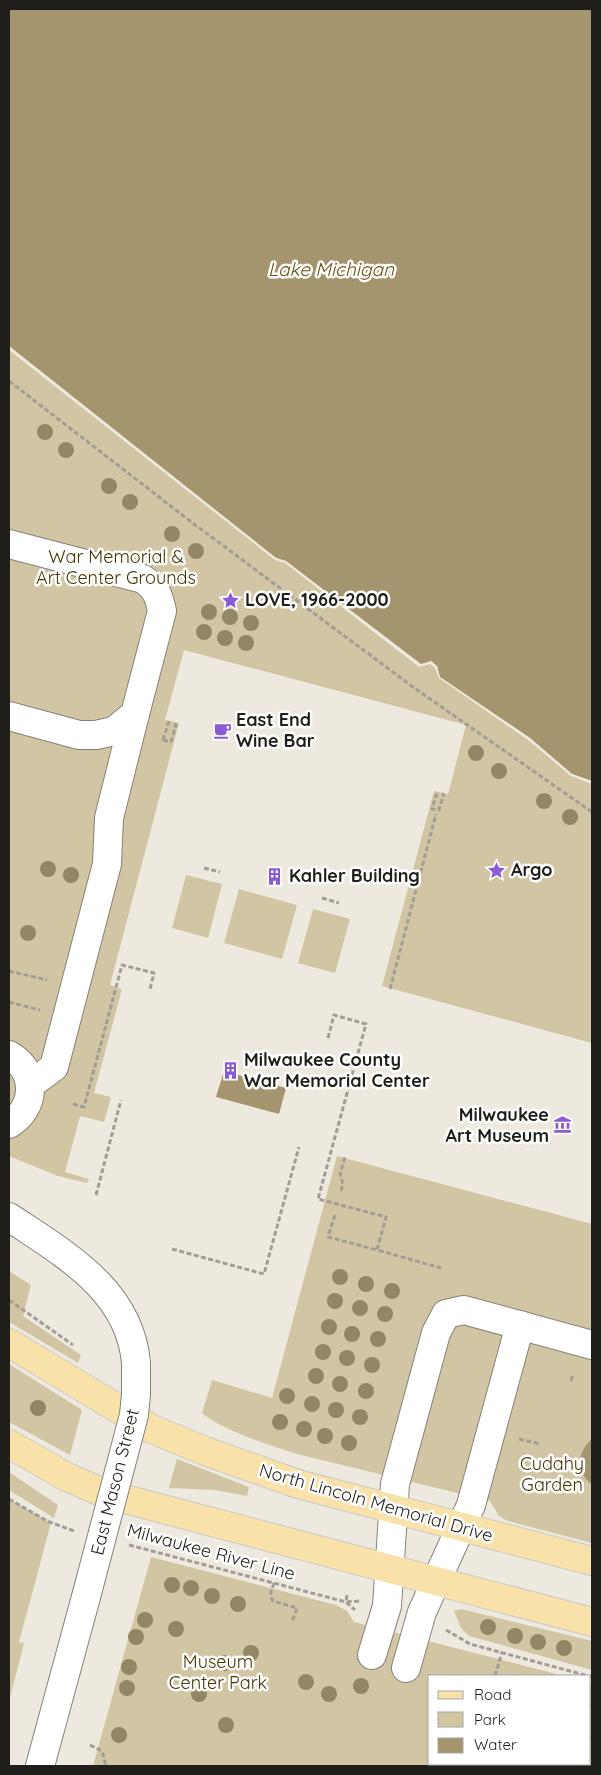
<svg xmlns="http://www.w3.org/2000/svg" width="601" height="1775" viewBox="0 0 601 1775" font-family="Quicksand,sans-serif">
	<rect width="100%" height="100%" fill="#eee9de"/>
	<!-- green -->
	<g fill="#d2c5a3">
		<polygon points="9,346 286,561 431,661 592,781 592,1043 382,986 434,791 448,794 466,725 184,650 165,720 179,723 110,985 122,989 94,1093 111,1097 104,1122 80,1116 65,1172 89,1179 87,1183 58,1176 9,1156"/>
		<polygon points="186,875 222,884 208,938 172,928"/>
		<polygon points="239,889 297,905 282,959 224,943"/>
		<polygon points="313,909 350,919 335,973 298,963"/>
		<path d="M337 1156 592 1224V1543L508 1521 499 1516 490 1501 297 1454C270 1445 223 1431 202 1413L212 1380 272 1398Z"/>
		<polygon points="9,1271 31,1285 23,1316 81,1355 78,1363 9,1322"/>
		<polygon points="9,1364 82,1410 70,1455 9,1422"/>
		<polygon points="177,1459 249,1487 247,1496 215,1490 169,1488"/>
		<polygon points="9,1472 58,1505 54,1518 9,1490"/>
		<polygon points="9,1499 51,1523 19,1642 24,1643 9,1701"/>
		<polygon points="151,1557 336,1605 347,1611 354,1622 564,1676 430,1676 430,1764 590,1764 590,1684 592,1684 592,1766 93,1766"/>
		<polygon points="461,1609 592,1641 592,1670 469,1636 461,1628 454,1611"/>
	</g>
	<!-- water -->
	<g fill="#a4956f">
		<polygon points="9,9 592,9 592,781 572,774 530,738 440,677 437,666 431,661 421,665 286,561 276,558 9,346"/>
		<polygon points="224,1071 286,1088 279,1114 216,1097"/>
		<path d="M592 1439V1485C576 1472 577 1451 592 1439Z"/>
	</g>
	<!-- pier -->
	<polygon fill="#eee9de" points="9,346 276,558 286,561 421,664 431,661 437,666 440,677 530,738 572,774 592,781 592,784 571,776 528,740 439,678 435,668 430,664 419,667 285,563 275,560 9,350"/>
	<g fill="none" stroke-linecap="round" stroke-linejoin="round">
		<defs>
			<g id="minor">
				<path d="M9 544 143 579C156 588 159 596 162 611L135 714 114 731 96 735H79L9 716"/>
				<path d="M9 1055C38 1071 36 1108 9 1124"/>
				<polyline points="31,1084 54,1067 107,864 109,818 135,714"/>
				<path d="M9 1217C64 1254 130 1290 136 1363"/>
				<polyline points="372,1655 387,1606 395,1484 436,1333 446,1314 464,1310 592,1345"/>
				<polyline points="406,1668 422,1612 471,1505 520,1325"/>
				<polyline points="40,1766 86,1597"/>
			</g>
			<g id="major">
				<polyline points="9,1343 152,1429 205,1451 298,1484 592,1561"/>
				<polyline points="9,1444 67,1477 106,1494 592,1622"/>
			</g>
		</defs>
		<!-- minor casing -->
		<use href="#minor" stroke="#868278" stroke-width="30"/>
		<!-- major casing -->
		<use href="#major" stroke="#c9c9c8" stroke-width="30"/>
		<!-- path -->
		<g stroke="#a29e96" stroke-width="3" stroke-dasharray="5 2.5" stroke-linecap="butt">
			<polyline points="9,381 190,521 413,687 592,812"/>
			<polyline points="163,740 169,721"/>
			<polyline points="171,742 176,725 172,724"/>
			<polyline points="438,795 436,795 432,809 439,810 444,793"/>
			<polyline points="204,868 220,872"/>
			<polyline points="322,898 339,903"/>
			<polyline points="9,971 47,980"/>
			<polyline points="390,989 436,814"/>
			<polyline points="9,1002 40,1010"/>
			<polyline points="328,1038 334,1015 366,1024 318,1199 386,1217 377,1250 441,1268"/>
			<polyline points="73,1104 84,1107 122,965 154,973 150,989"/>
			<polyline points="341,1191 343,1184 340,1174 345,1157"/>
			<polyline points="96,1195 121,1100"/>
			<polyline points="335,1215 328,1237 377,1250"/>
			<polyline points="172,1249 264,1274 299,1147"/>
			<polyline points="9,1300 73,1345"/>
			<polyline points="571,1381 573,1374"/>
			<polyline points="519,1439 541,1444"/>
			<polyline points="9,1499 47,1521 74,1531"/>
			<polyline points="129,1545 346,1602 360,1601"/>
			<polyline points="274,1583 270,1595 273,1601 297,1608 292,1622"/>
			<polyline points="347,1595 346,1602 355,1610"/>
			<polyline points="446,1630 470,1644 592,1677"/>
			<polyline points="495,1676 502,1652"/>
			<polyline points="590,1705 592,1705"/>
			<polyline points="590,1737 592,1737"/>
			<polyline points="90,1745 102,1751 106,1766"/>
		</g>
		<!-- minor -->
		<use href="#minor" stroke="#fff" stroke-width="28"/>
		<!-- major -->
		<use href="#major" stroke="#f8e2a9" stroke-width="28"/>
		<defs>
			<polyline id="minor-bridge" points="86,1597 134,1415 136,1394 136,1363"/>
		</defs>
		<!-- minor-bridge casing -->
		<use href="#minor-bridge" stroke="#868278" stroke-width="30" stroke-linecap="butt"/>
		<!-- path-bridge -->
		<polyline stroke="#a29e96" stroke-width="3" stroke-dasharray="5 2.5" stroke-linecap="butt" points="163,740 171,742"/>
		<!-- minor-bridge -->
		<use href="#minor-bridge" stroke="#fff" stroke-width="28"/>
	</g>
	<!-- trees -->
	<g fill="#928665">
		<circle cx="45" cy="432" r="8"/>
		<circle cx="66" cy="450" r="8"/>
		<circle cx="109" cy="486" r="8"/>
		<circle cx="130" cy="502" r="8"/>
		<circle cx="172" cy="534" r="8"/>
		<circle cx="196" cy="551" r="8"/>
		<circle cx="209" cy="612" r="8"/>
		<circle cx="230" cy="617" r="8"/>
		<circle cx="251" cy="623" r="8"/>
		<circle cx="204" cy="632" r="8"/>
		<circle cx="225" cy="638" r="8"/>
		<circle cx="246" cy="643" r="8"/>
		<circle cx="476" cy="753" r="8"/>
		<circle cx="499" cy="771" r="8"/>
		<circle cx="544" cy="801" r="8"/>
		<circle cx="570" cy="817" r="8"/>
		<circle cx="48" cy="869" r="8"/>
		<circle cx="71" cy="875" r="8"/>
		<circle cx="28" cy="933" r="8"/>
		<circle cx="340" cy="1277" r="8"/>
		<circle cx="366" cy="1284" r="8"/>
		<circle cx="392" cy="1291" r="8"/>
		<circle cx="335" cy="1301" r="8"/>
		<circle cx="360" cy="1308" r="8"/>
		<circle cx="385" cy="1314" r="8"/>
		<circle cx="329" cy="1327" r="8"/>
		<circle cx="352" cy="1334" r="8"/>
		<circle cx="378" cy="1339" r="8"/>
		<circle cx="323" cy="1352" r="8"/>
		<circle cx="347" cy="1358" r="8"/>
		<circle cx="372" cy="1365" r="8"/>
		<circle cx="316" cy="1376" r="8"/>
		<circle cx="340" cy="1384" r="8"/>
		<circle cx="366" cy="1391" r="8"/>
		<circle cx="287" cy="1396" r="8"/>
		<circle cx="312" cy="1404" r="8"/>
		<circle cx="38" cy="1408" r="8"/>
		<circle cx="336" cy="1410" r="8"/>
		<circle cx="360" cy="1417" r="8"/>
		<circle cx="280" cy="1422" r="8"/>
		<circle cx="304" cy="1429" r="8"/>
		<circle cx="325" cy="1436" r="8"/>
		<circle cx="349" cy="1443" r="8"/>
		<circle cx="172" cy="1585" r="8"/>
		<circle cx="191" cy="1588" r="8"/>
		<circle cx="212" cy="1596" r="8"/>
		<circle cx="238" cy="1604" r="8"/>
		<circle cx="145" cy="1620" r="8"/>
		<circle cx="488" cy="1627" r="8"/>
		<circle cx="176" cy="1629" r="8"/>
		<circle cx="515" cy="1636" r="8"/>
		<circle cx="136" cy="1637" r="8"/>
		<circle cx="538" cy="1642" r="8"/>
		<circle cx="564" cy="1648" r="8"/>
		<circle cx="251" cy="1653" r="8"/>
		<circle cx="224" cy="1663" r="8"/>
		<circle cx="129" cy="1667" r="8"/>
		<circle cx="306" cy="1682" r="8"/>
		<circle cx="361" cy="1686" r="8"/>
		<circle cx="127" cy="1688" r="8"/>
		<circle cx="199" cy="1694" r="8"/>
		<circle cx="329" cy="1694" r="8"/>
		<circle cx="226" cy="1725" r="8"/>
		<circle cx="119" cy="1735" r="8"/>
	</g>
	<!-- icons -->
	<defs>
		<symbol id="sight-bare" viewBox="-9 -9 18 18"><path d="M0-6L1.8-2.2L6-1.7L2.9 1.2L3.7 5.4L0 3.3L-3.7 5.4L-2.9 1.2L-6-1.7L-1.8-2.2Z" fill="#8b5bd4" stroke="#fff" stroke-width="2.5" paint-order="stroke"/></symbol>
		<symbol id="cafe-bare" viewBox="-9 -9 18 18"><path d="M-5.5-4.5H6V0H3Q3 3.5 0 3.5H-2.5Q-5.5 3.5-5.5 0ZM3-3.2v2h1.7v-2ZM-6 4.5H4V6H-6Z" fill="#8b5bd4" stroke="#fff" stroke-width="2.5" paint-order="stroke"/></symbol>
		<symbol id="building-bare" viewBox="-9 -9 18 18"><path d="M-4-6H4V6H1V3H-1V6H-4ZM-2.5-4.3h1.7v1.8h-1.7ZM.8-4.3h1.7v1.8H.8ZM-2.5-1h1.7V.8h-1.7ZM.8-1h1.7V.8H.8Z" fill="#8b5bd4" stroke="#fff" stroke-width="2.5" paint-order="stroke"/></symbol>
		<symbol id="museum-bare" viewBox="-9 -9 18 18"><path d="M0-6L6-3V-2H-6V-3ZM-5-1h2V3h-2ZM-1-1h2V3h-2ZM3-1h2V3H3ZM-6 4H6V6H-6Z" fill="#8b5bd4" stroke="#fff" stroke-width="2.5" paint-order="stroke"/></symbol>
	</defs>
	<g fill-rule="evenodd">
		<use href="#sight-bare" x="218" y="588" width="25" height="25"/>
		<use href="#cafe-bare" x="210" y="718" width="25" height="25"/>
		<use href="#sight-bare" x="484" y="858" width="25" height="25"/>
		<use href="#building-bare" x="262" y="864" width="25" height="25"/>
		<use href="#building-bare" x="218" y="1058" width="25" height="25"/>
		<use href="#museum-bare" x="550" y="1112" width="25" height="25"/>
	</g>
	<g text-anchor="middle" stroke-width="5" stroke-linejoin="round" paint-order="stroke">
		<!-- park labels -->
		<g font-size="18" fill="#463502" stroke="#fff">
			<text x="116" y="563">War Memorial &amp;<tspan x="116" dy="21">Art Center Grounds</tspan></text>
			<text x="552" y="1470">Cudahy<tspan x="552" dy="21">Garden</tspan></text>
			<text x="218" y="1668">Museum<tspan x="218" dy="21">Center Park</tspan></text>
		</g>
		<!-- poi labels -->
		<g font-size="18" font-weight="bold" fill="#1f1e1a" stroke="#fff" text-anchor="start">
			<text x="245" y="606">LOVE, 1966-2000</text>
			<text x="236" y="726">East End<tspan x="236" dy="21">Wine Bar</tspan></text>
			<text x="511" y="876">Argo</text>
			<text x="289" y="882">Kahler Building</text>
			<text x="244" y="1066">Milwaukee County<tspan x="244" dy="21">War Memorial Center</tspan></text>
			<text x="549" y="1121" text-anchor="end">Milwaukee<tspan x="549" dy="21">Art Museum</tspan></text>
		</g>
		<!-- street labels -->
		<g font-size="18" fill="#1f1e1a" stroke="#fff">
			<text transform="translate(115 1482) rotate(-76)" y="6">East Mason Street</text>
			<text transform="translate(376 1503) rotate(16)" y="6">North Lincoln Memorial Drive</text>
			<text transform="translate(211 1552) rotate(15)" y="6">Milwaukee River Line</text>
		</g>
		<!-- water labels -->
		<g font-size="19" font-style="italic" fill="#695311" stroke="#fff">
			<text x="331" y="276">Lake Michigan</text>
		</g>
	</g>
	<!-- border -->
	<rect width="601" height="1775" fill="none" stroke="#1f1e1a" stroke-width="20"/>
	<!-- legend -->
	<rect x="428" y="1675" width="162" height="90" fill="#ffffff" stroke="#a5a5a3"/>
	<rect x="438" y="1691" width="25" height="8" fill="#f8e2a9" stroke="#a5a5a3"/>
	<text x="474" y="1700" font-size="15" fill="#1f1e1a">Road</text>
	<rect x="438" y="1712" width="25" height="15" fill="#d2c5a3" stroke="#a5a5a3"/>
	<text x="474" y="1725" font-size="15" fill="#1f1e1a">Park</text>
	<rect x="438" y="1738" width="25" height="15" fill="#a4956f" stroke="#a5a5a3"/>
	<text x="474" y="1750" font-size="15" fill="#1f1e1a">Water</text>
</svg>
